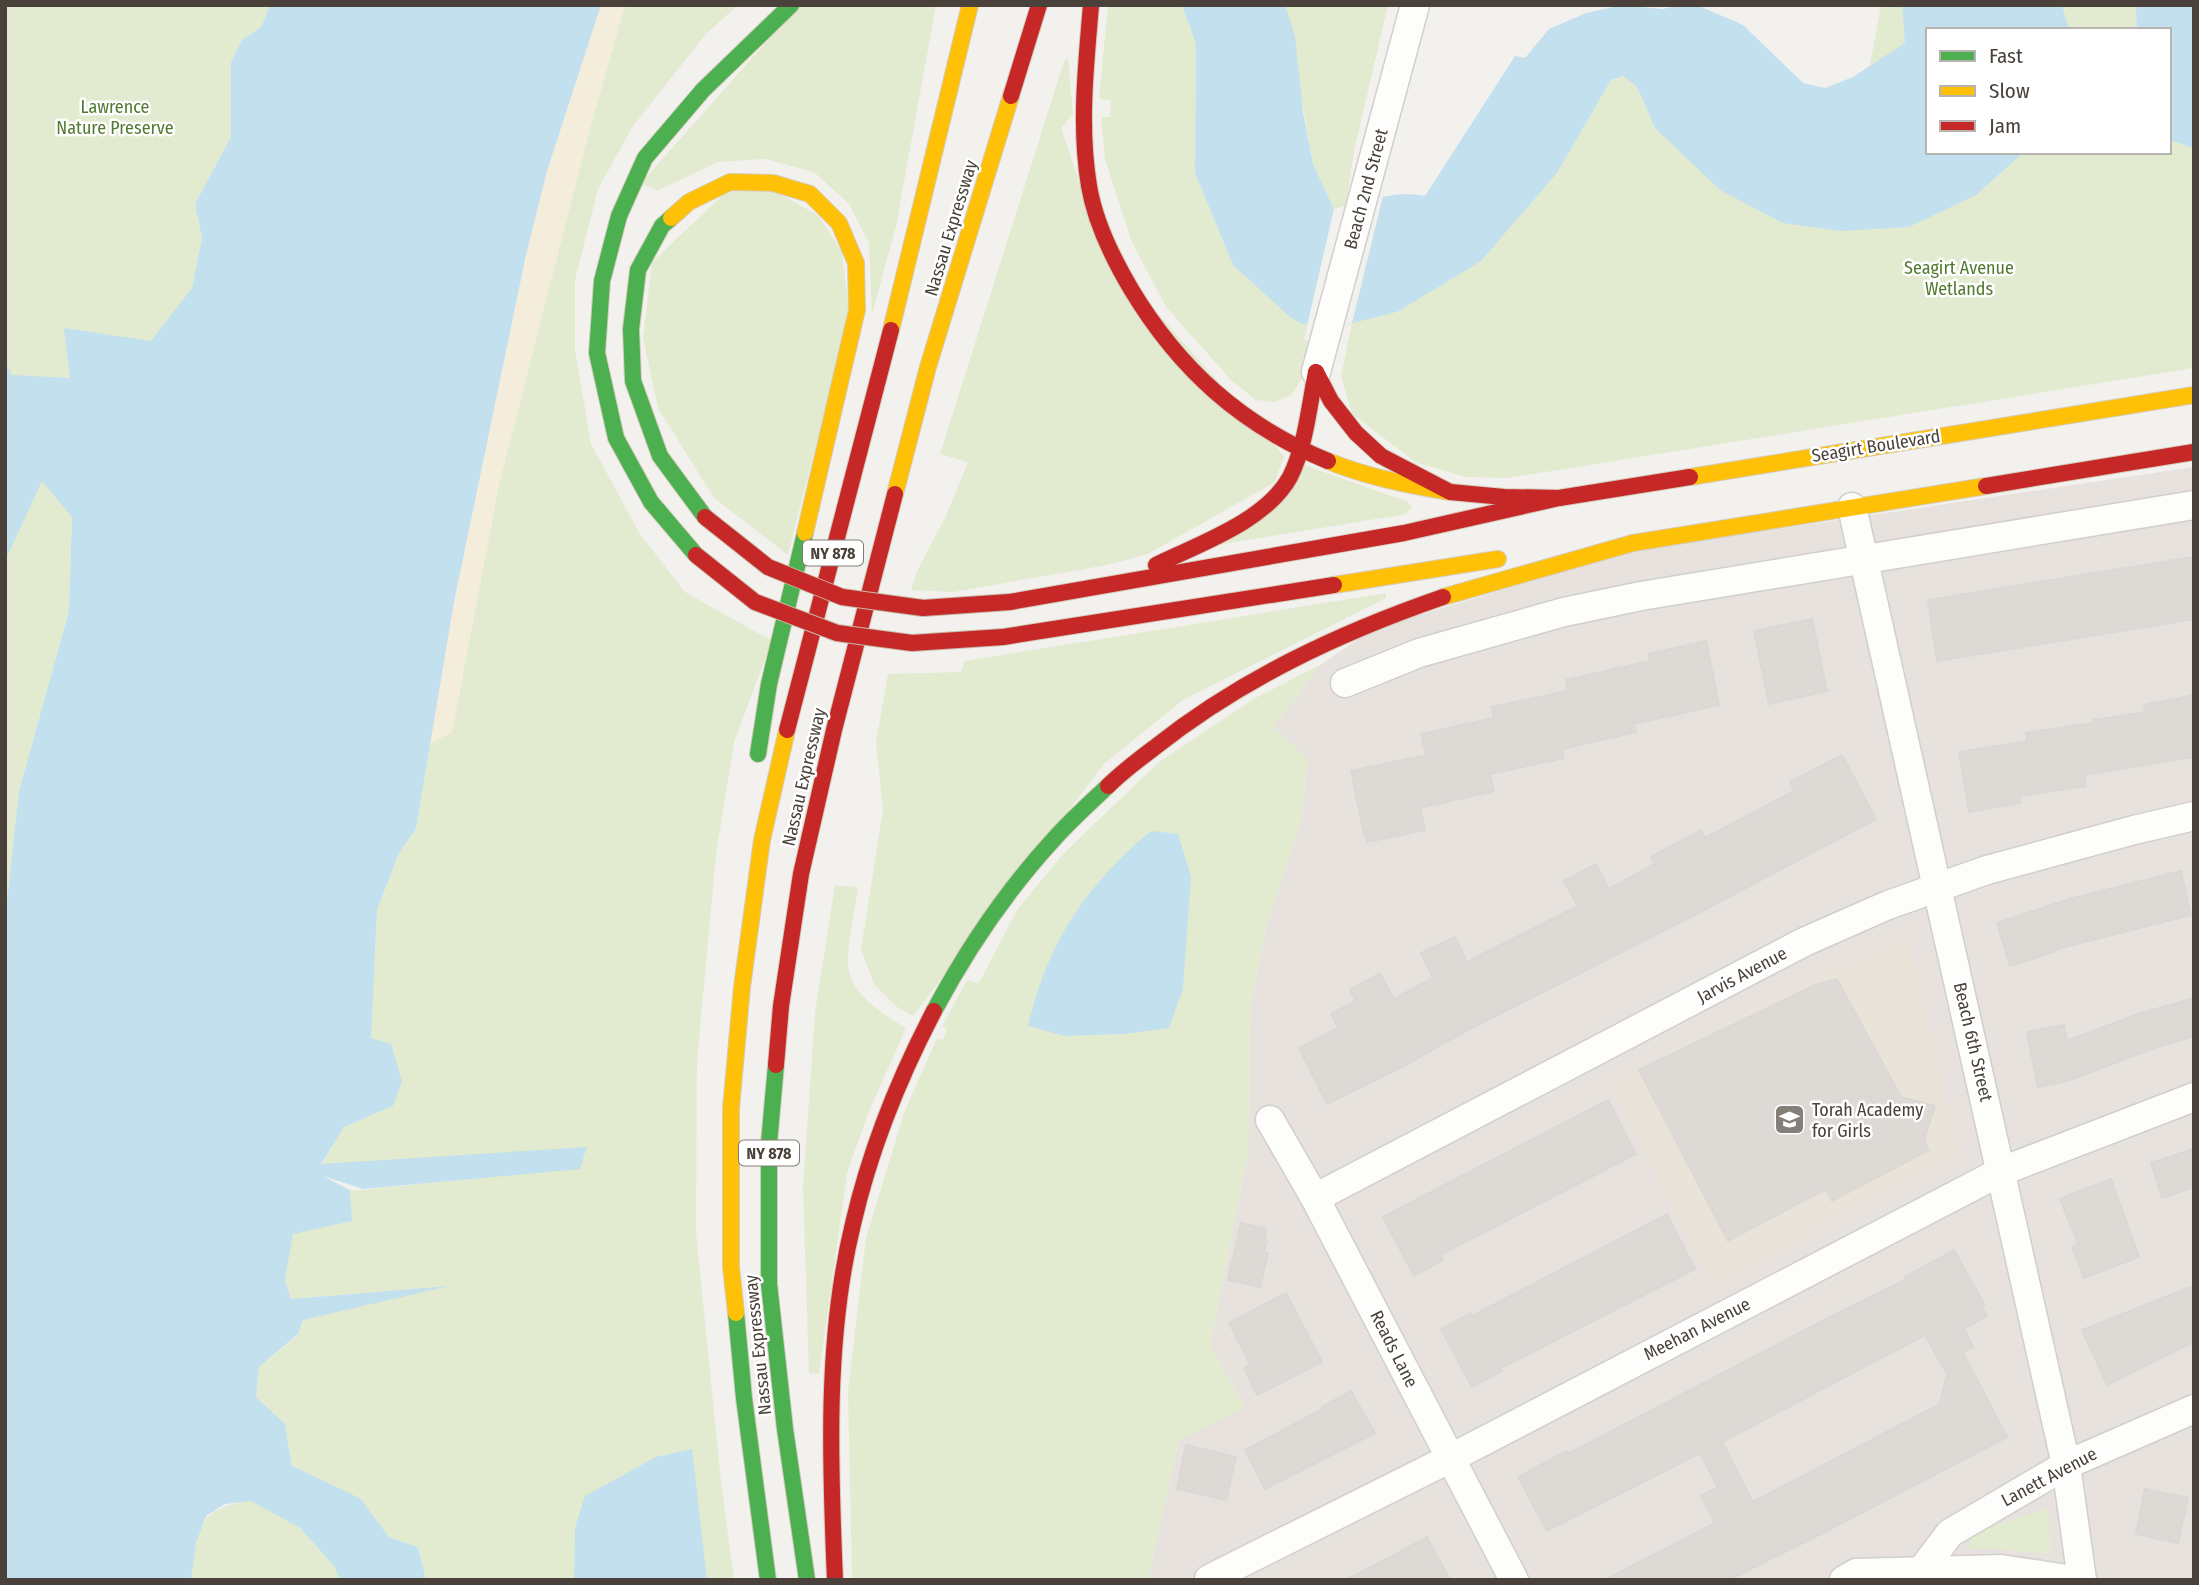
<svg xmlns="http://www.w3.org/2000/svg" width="2199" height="1585" viewBox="0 0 2199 1585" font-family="'Fira Sans Condensed',sans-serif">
	<rect width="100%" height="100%" fill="#f3f1ee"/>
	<!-- residential -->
	<polygon fill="#e7e2dd" points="2194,467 2194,1580 1148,1580 1179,1439 1245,1408 1210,1345 1249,1148 1250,1009 1265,932 1301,820 1308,759 1273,728 1320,665 1373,629 1631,551"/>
	<!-- education -->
	<polygon fill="#e9e3da" points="1909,937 1959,1156 1711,1283 1610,1085 1827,972"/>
	<!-- green -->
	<g fill="#e2ebd0" fill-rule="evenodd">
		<polygon points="5,5 270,5 261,27 242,40 231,62 231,137 195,204 202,238 192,288 72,517 69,611 19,791 5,920"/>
		<polygon points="625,5 738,5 706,34 633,126 598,189 575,280 575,349 591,444 640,534 685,592 772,641 734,742 716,855 697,1061 696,1233 721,1481 734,1580 705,1580 575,1528 574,1580 426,1580 418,1547 389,1537 360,1498 292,1466 285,1424 256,1397 259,1367 298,1335 303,1320 442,1287 290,1299 285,1280 293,1233 351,1221 350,1191 580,1168 587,1148 321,1165 344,1127 393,1106 371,1038 377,910 399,853 416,829 430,744 452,732 499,484 589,132"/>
		<polygon points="799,5 936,5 896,226 872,315 869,243 849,204 814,172 765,159 718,162 657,191 641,183"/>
		<polygon points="1108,5 1182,5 1196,44 1195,173 1233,265 1307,324 1304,340 1311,342 1301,379 1292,395 1274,402 1256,400 1232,381 1166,307 1131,240 1105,159 1101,117 1110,117 1111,100 1099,99"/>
		<polygon points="1285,5 1388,5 1354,151 1346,206 1334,209 1313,164"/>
		<path d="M1881 5H2194V368L1508 478 1466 477 1417 463 1352 414 1341 376 1352 323 1397 312 1557 173 1611 80 1623 76 1637 87 1655 128 1840 231ZM1928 30H2169V152H1928Z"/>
		<polygon points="1068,58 1073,114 1061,128 1104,253 1284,456 1275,482 1148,554 1107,565 954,592 911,590 917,571 946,516 968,462 940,454 1064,61"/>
		<polygon points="772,190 818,215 842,252 849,314 788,555 714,498 658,408 643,338 652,262 726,192"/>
		<polygon points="1304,465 1406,501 1412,507 1406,514 1218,545"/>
		<polygon points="1386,593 1386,598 1183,700 1104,764 913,1016 897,1007 874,984 861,949 883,810 876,742 888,674 961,672 965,661"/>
		<path d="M1320 665 1273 728 1308 759 1301 820 1265 932 1250 1009 1249 1148 1210 1345 1245 1408 1179 1440 1148 1580H852L848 1391 866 1238 904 1113 937 1038 943 1040 947 1030 942 1026 967 980 979 983 1017 910 1063 854 1159 762 1255 698ZM1186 944 1183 989 1169 1027 1124 1034 1065 1036Z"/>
		<path d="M835 885 858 887C855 910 847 943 848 965 849 993 884 1015 906 1028L869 1111 847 1173 819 1374 809 1373 803 1188 815 1012Z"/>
		<path d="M251 1501 300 1528 334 1566 340 1580H191C198 1529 195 1508 251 1501Z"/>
		<polygon points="2048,1508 2051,1554 1999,1549 1969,1549 1971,1534"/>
	</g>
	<!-- sand -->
	<polygon fill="#f5eddb" points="601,5 625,5 589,132 499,484 452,732 430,744 454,602 526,255 547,171"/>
	<!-- water -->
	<g fill="#c2e0ed">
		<polygon points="270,5 601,5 547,171 526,255 454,602 416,829 399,853 377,910 371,1038 391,1044 402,1081 393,1106 344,1127 321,1164 587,1147 580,1169 363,1189 323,1176 350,1190 352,1221 293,1234 285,1280 291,1299 449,1286 303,1320 298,1334 259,1367 256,1397 285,1424 292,1466 360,1498 389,1537 418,1547 426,1580 340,1580 334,1566 300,1528 251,1501 225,1504 206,1516 196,1543 191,1580 5,1580 5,920 19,791 69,611 72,517 42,481 5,561 5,361 12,375 70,378 64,328 151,341 192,288 202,238 195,204 231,137 231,62 242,40 261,27"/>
		<path d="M1182 5H1285L1295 36 1303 112 1313 164 1334 209C1364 201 1394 190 1425 196L1515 56 1525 58 1549 29 1586 13 1621 5 1663 9 1680 5H1697L1743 25 1803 83 1825 88 1853 77 1905 43 1902 5H2062L2069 30H1928V152H2024L1976 195 1909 227 1840 231 1783 223 1720 190 1655 128 1637 87 1623 76 1611 80 1557 173 1481 261 1397 312 1305 335 1307 324H1302L1290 317 1233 265 1195 173 1196 44Z"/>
		<polygon points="2136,5 2194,5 2194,148 2169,140 2169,30 2137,30"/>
		<path d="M1151 831 1178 834 1191 877 1183 989 1169 1028 1124 1034 1065 1036 1028 1026C1047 943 1086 885 1151 831Z"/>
		<polygon points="692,1449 707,1580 574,1580 575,1528 585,1496 656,1457"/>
	</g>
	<!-- pier -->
	<polygon fill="#f3f1ee" points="1383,196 1352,323 1305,335 1334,209"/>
	<!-- building -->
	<g fill="#dddad6" stroke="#dbd8d4" stroke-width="2" fill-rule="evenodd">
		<polygon points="2194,557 2194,619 1937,661 1928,600"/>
		<polygon points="1812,619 1827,691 1769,704 1754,631"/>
		<polygon points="1706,641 1719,705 1634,724 1636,732 1562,749 1563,758 1490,774 1494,791 1420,808 1425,830 1367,842 1366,834 1364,835 1351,771 1426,755 1421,734 1494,718 1492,707 1568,691 1566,680 1650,661 1649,654"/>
		<polygon points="2194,695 2194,757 2084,775 2086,786 2019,796 2020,803 1969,812 1959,752 2027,741 2026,733 2094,723 2093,720 2146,712 2144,705"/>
		<polygon points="1842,755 1876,819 1685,920 1466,1031 1400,1068 1327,1104 1299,1048 1338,1028 1331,1014 1356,1001 1350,990 1380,973 1394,999 1433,978 1421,953 1455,937 1467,962 1578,906 1564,881 1596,864 1609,889 1655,864 1651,857 1701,830 1705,838 1794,791 1790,782"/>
		<polygon points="2181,871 2191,915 2053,950 2054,952 2010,966 1997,923 2066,900"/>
		<polygon points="1837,979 1901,1097 1935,1106 1924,1140 1929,1150 1832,1201 1826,1189 1728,1241 1639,1070 1815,985"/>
		<polygon points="2194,998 2194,1036 2151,1049 2071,1080 2038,1087 2027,1032 2064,1025 2067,1041 2135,1015"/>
		<polygon points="1608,1100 1636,1154 1440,1255 1443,1260 1414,1276 1383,1217"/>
		<polygon points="2194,1149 2194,1187 2162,1198 2151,1163"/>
		<polygon points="2111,1179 2139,1257 2084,1278 2072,1247 2078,1244 2060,1199"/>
		<polygon points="1667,1214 1695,1269 1501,1368 1502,1371 1472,1387 1441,1329 1471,1313 1472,1316"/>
		<polygon points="1241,1223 1266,1229 1264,1239 1267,1240 1264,1252 1268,1253 1260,1287 1228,1280"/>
		<path d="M1954 1250 1984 1304 1981 1306 1987 1316 1964 1329 1973 1347 1963 1353 2007 1437 1823 1533 1729 1580H1605L1715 1523 1701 1496 1718 1487 1700 1453 1547 1531 1518 1477 1567 1451 1568 1454 1826 1319 1907 1279 1905 1277ZM1925 1335 1947 1374 1940 1404 1753 1502 1722 1442Z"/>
		<polygon points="2190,1287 2194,1299 2194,1342 2107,1385 2082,1330"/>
		<polygon points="1286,1293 1322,1362 1257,1395 1244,1368 1250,1364 1229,1323"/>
		<polygon points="1351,1391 1375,1433 1265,1489 1245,1450 1323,1409 1322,1407"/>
		<polygon points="1186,1445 1236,1457 1226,1500 1177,1489"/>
		<polygon points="2145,1489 2188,1498 2178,1543 2136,1534"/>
		<polygon points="1427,1537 1450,1580 1346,1580 1398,1553"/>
	</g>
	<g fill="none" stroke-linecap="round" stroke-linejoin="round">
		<defs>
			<g id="street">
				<polyline points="1316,372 1415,5"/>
				<polyline points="1852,507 2066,1465 2082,1580"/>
				<polyline points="1345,683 1419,653 1564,612 1641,596 2194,505"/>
				<polyline points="1270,1120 1315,1198 1514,1580"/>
				<polyline points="1315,1198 1804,942 1888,905 1987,870 2134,830 2194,816"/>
				<polyline points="1922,1570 1950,1533 2066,1465 2194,1409"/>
				<polyline points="1209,1579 1451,1458 2002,1171 2194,1097"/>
				<polyline points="1844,1580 1856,1573 2001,1569 2073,1580"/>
			</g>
			<g id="fast">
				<polyline points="671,218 662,226 638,270 631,329 633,381 660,456 705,517"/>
				<polyline points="696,555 651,502 616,438 597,353 602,281 619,216 645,158 703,90 791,5"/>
				<polyline points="758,754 769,684 805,533"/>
				<path d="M934 1011C967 949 1007 890 1054 839 1071 820 1090 803 1108 786"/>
				<polyline points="776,1065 769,1143 769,1284 785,1429 807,1580"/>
				<polyline points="736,1313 744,1398 768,1580"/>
			</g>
			<g id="slow">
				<polyline points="671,218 689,202 730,182 773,183 810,194 839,223 856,263 857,310 805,533"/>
				<polyline points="891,330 970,5"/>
				<path d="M1328 461C1367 477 1408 485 1450 492"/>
				<polyline points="1690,477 2194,395"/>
				<polyline points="895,494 928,367 1011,96"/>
				<polyline points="1633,543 1986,486"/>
				<polyline points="1334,585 1498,559"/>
				<polyline points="1443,597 1633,543"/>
				<polyline points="736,1313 731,1267 731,1108 742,987 762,840 787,730"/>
			</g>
			<g id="jam">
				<path d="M1091 5C1086 65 1079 126 1089 186 1095 222 1112 257 1131 289 1179 369 1241 425 1328 461"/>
				<polyline points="1011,96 1039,5"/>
				<polyline points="1316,372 1331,401 1356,433 1381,456 1450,492 1504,497 1559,498 1690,477"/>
				<polyline points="1986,486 2194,452"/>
				<path d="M1156 565C1199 544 1266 521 1290 477 1306 445 1309 406 1316 372"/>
				<polyline points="1010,602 1404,533 1559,498"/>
				<polyline points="1003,637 1334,585"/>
				<polyline points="787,730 891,330"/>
				<path d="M1108 786C1122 772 1138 760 1154 748 1241 679 1339 633 1443 597"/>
				<polyline points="776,1065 781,1006 801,874 834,730 895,494"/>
				<path d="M835 1580C830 1464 825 1338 853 1224 870 1150 899 1078 934 1011"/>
			</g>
		</defs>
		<!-- street casing -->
		<use href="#street" stroke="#d1cfcc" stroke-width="31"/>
		<!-- fast casing -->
		<use href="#fast" stroke="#d4cbbc" stroke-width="18"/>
		<!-- slow casing -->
		<use href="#slow" stroke="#d4cbbc" stroke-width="18"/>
		<!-- jam casing -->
		<use href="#jam" stroke="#d4cbbc" stroke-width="18"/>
		<!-- street -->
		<use href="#street" stroke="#fdfdfc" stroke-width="28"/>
		<!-- fast -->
		<use href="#fast" stroke="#4caf50" stroke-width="16"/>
		<!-- slow -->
		<use href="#slow" stroke="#ffc107" stroke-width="16"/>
		<!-- jam -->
		<use href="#jam" stroke="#c62828" stroke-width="16"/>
		<defs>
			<g id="jam-bridge">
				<polyline points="705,517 768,567 842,597 923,608 1010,602"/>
				<polyline points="696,555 755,602 837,633 912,643 1003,637"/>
			</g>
		</defs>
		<!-- jam-bridge casing -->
		<use href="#jam-bridge" stroke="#c9bcab" stroke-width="18" stroke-linecap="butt"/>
		<!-- jam-bridge -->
		<use href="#jam-bridge" stroke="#c62828" stroke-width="16"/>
	</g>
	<!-- icons -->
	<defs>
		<symbol id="school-square" viewBox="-11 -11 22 22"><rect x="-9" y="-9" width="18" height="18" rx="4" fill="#857f79" stroke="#fff"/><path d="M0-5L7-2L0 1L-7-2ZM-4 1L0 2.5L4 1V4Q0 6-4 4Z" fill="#fff"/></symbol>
	</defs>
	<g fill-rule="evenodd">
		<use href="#school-square" x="1772" y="1102" width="35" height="35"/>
	</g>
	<g text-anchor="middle" stroke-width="5" stroke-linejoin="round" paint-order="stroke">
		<!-- shield labels -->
		<g fill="#fff" stroke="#807b75" stroke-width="2">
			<rect x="803" y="540.5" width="60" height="25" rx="5"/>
			<rect x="739" y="1140.5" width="60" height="25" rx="5"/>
		</g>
		<g font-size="16" font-weight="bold" fill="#4a423a">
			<text x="833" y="559">NY 878</text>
			<text x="769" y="1159">NY 878</text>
		</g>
		<!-- park labels -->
		<g font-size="18" fill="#51792f" stroke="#fff">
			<text x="115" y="113">Lawrence<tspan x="115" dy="21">Nature Preserve</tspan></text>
			<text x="1959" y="274">Seagirt Avenue<tspan x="1959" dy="21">Wetlands</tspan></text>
		</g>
		<!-- street labels -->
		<g font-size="18" fill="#4a423a" stroke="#fff">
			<text transform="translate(1366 189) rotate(-75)" y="6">Beach 2nd Street</text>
			<text transform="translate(951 228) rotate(-73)" y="6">Nassau Expressway</text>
			<text transform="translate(1876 446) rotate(-9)" y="6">Seagirt Boulevard</text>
			<text transform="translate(804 777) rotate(-77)" y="6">Nassau Expressway</text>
			<text transform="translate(1742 975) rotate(-28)" y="6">Jarvis Avenue</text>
			<text transform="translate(1973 1042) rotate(77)" y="6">Beach 6th Street</text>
			<text transform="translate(1697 1329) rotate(-27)" y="6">Meehan Avenue</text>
			<text transform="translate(758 1345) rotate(-96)" y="6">Nassau Expressway</text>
			<text transform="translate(1394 1349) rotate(63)" y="6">Reads Lane</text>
			<text transform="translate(2049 1477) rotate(-28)" y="6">Lanett Avenue</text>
		</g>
		<!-- poi labels -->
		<g font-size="18" fill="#4a423a" stroke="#fff" text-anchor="start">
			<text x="1812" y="1116">Torah Academy<tspan x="1812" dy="21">for Girls</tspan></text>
		</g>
	</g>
	<!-- border -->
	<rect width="2199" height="1585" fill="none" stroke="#4a423a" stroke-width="14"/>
	<!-- legend -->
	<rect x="1926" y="28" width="245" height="126" fill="#ffffff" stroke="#b7b3b0" stroke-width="2"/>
	<rect x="1940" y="51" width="35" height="10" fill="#4caf50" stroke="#b7b3b0" stroke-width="2"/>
	<text x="1989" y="63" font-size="21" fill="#4a423a">Fast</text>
	<rect x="1940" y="86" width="35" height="10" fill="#ffc107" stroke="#b7b3b0" stroke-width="2"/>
	<text x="1989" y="98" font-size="21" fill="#4a423a">Slow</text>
	<rect x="1940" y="121" width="35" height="10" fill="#c62828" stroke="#b7b3b0" stroke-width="2"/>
	<text x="1989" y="133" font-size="21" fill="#4a423a">Jam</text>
</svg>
